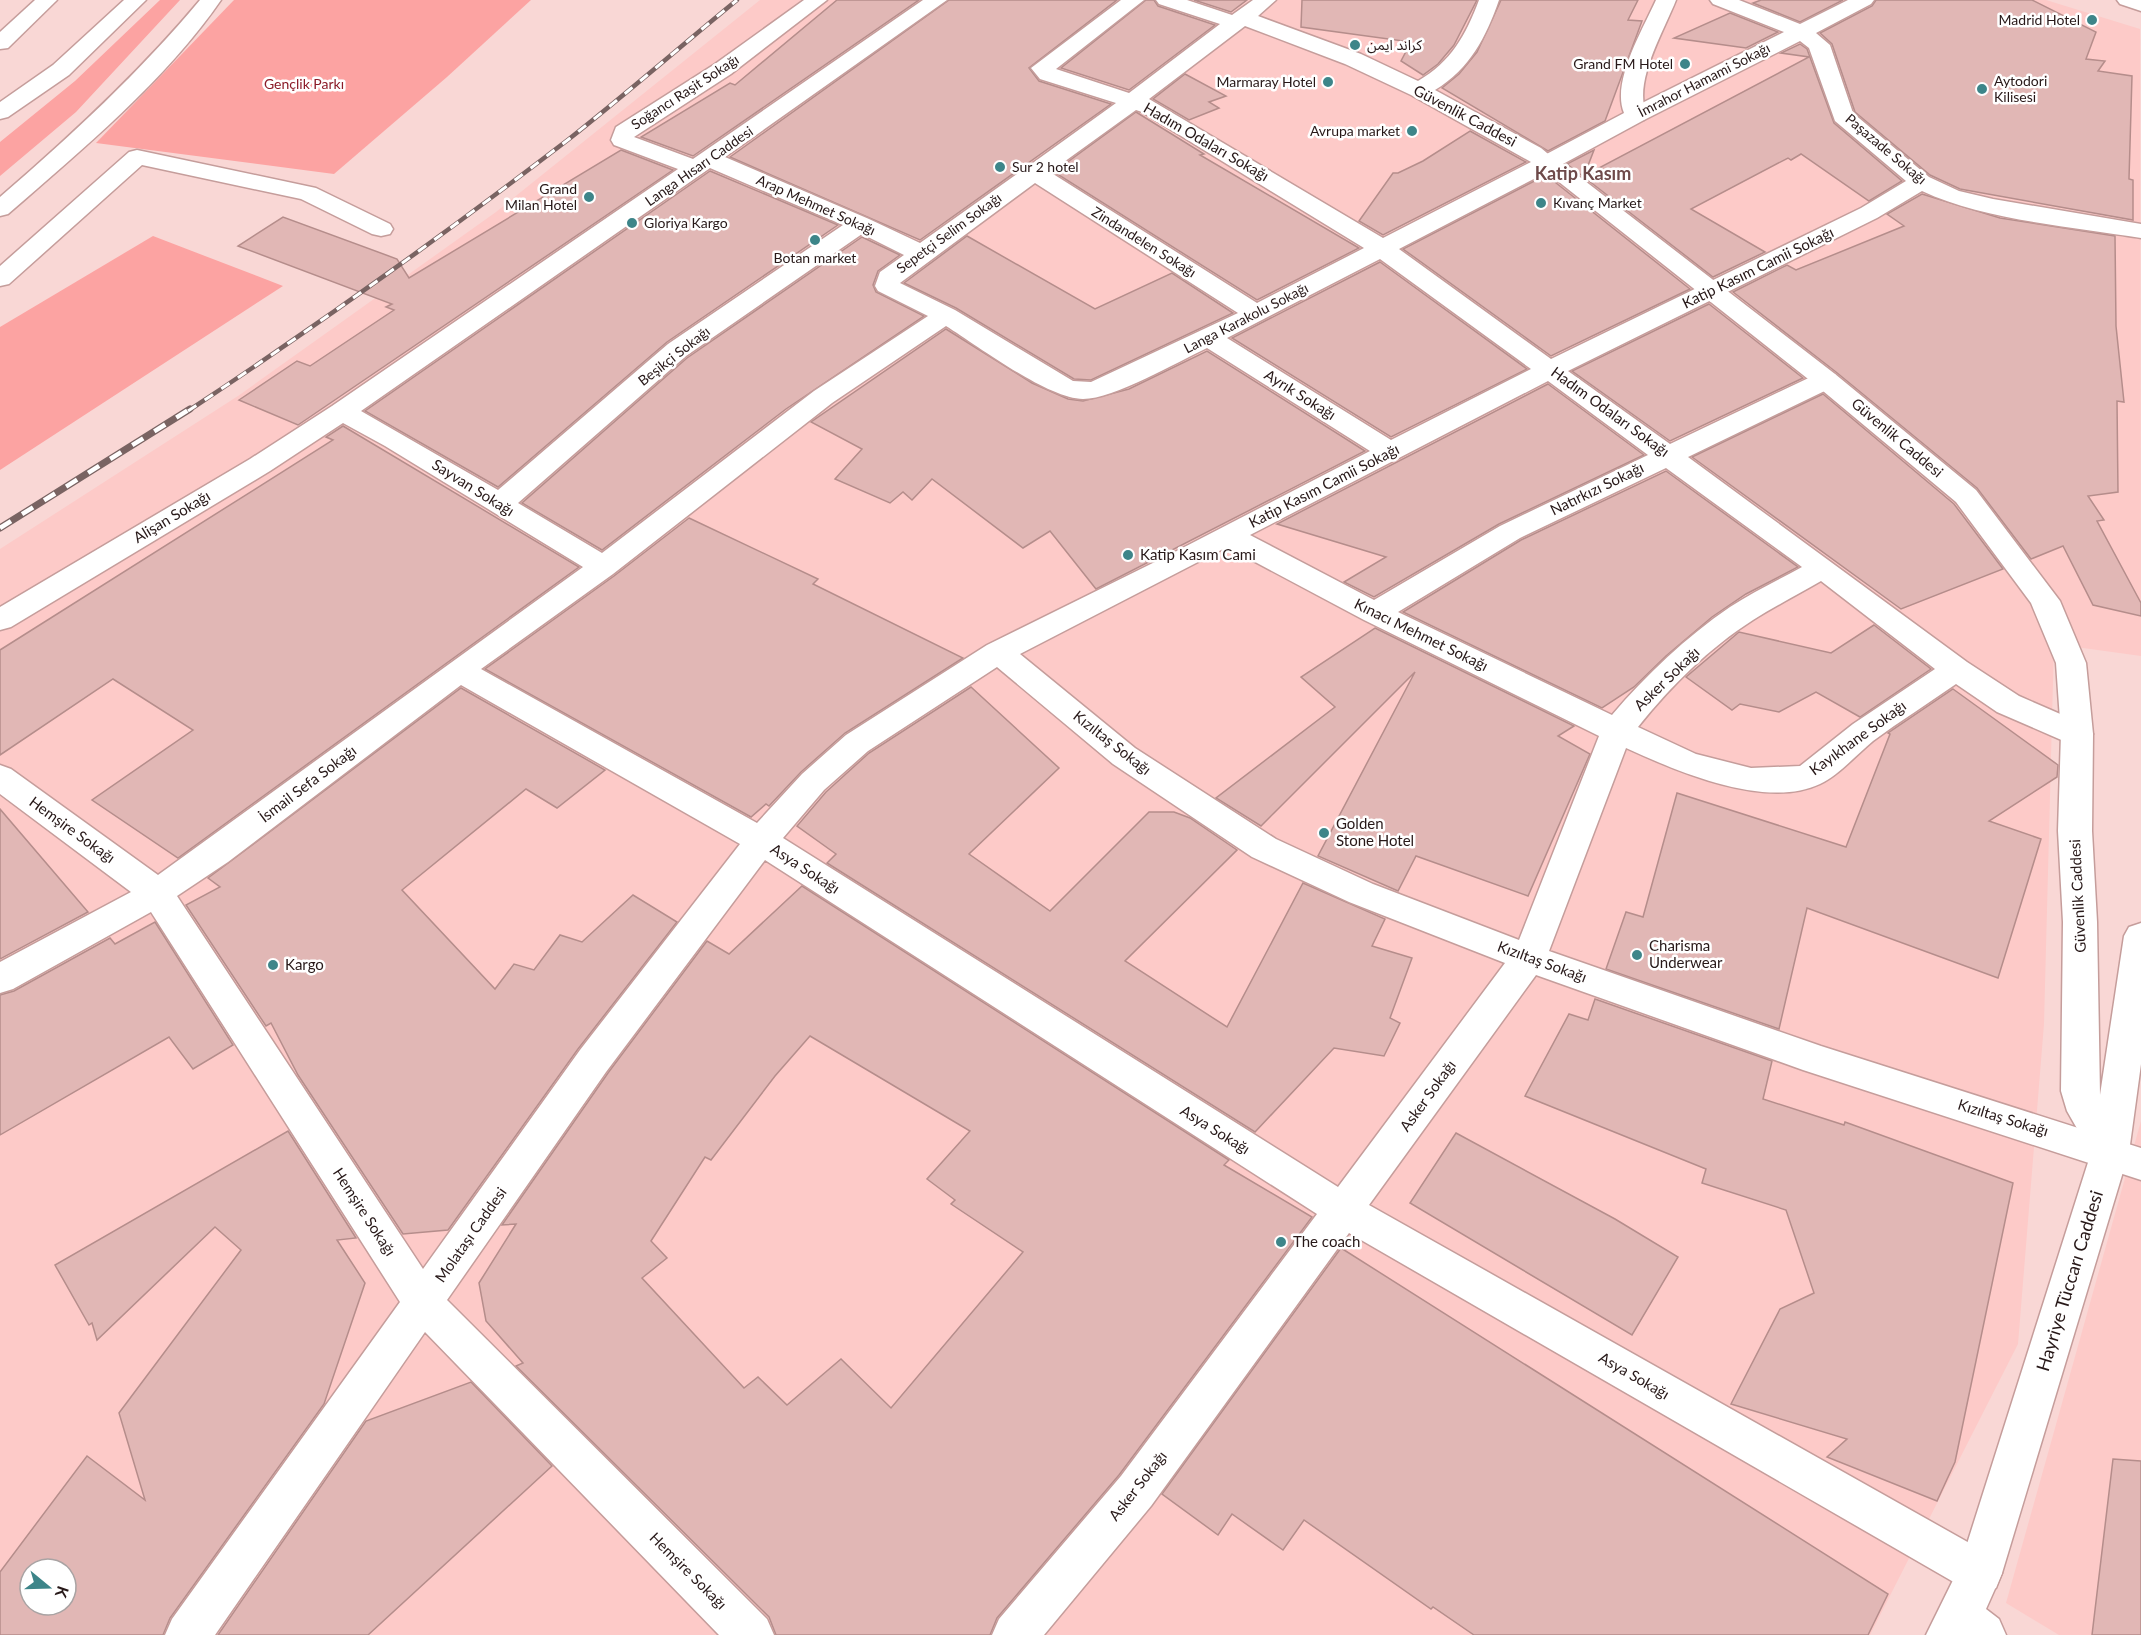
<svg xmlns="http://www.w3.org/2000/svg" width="2141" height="1635" viewBox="0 0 2141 1635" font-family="Lato,'Noto Sans Arabic',sans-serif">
	<rect width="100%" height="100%" fill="#f9d7d5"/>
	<!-- built -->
	<g fill="#fdcac8" fill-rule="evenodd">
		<path d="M760 0H2046L2140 29 2141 656 2054 644 2044 1024 2018 1344 1870 1635H0V549L238 396 496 212ZM30 1569H66V1605H30Z"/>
		<polygon points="2141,1121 2141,1635 2059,1635 2006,1603"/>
	</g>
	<!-- green -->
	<g fill="#fca3a2">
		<polygon points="160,0 180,0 76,112 0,176 0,142 75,81"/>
		<polygon points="234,0 531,0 447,77 334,174 96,143"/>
		<polygon points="153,236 283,286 0,470 0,327"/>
	</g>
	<!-- building -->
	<g fill="#e1b7b5" stroke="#b58d8b" stroke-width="1.5" fill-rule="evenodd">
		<polygon points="837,0 919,0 693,156 641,137 730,83 735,85"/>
		<polygon points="949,0 1117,0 1029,68 1039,81 1111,104 920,240 730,157"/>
		<polygon points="1146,0 1154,0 1158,6 1215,25 1129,90 1061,68"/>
		<polygon points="1194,0 1247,0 1231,12"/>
		<polygon points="1302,0 1477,0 1454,45 1438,64 1423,75 1401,61 1411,42 1301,27"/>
		<polygon points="1501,0 1638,0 1628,20 1642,21 1605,121 1548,151 1442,88 1459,74 1477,52"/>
		<polygon points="1761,0 1843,0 1800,22 1753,3"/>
		<polygon points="1876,0 2032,0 2096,32 2086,59 2105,61 2098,71 2132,76 2129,179 2133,180 2133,220 1960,189 1930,175 1855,112 1832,44 1820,33 1872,6"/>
		<polygon points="1730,13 1778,32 1746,48 1674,38"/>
		<polygon points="1800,44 1807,49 1834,123 1902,181 1869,201 1801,154 1791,160 1788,158 1691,209 1765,252 1713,277 1567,164 1594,150 1584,176 1809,57 1781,53"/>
		<polygon points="1185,74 1226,96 1209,102 1219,108 1189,120 1153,99"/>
		<polygon points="1136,112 1204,154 1200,155 1359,248 1257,300 1054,172"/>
		<polygon points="1470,131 1526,162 1383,235 1359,221 1393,173 1398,173 1423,161"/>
		<polygon points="621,150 673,170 298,425 239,400 297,361 310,366 394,310 386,307 392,304 238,246 283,217 397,259 409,278"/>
		<polygon points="710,171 838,225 667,342 498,487 365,411"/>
		<polygon points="1546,175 1690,289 1551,356 1403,249"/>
		<polygon points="1922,194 2000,218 2115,236 2116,326 2124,402 2117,401 2118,492 2088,496 2104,520 2097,521 2141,603 2141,616 2093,605 2063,546 2031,559 1977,488 1836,372 1733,292 1787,265 1796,270 1904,226 1887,214"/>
		<polygon points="967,236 1095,309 1172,273 1233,313 1091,380 1074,379 956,308 904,283"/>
		<polygon points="862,237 900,255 878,271 873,285 876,292 924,316 786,409 602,550 522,503 687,358"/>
		<polygon points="1380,262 1527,369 1391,437 1232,338"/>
		<polygon points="1709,304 1803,378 1670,441 1572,371"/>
		<polygon points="946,329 1032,383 1068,399 1083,401 1129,389 1207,351 1365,451 1096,589 1050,531 1023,548 932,479 912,500 903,492 890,503 835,479 862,449 811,422"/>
		<polygon points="1548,384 1644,455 1499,524 1374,597 1344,582 1386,557 1277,524"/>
		<polygon points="1823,394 1954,504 2003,569 1901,609 1692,457"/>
		<polygon points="343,426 579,567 178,858 92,800 193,730 113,679 0,755 0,650 333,440 326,437"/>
		<polygon points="1666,471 1798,567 1746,594 1712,617 1666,656 1634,687 1602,708 1403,612 1521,540"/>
		<polygon points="689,518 818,579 813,584 963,658 845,733 801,772 769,806 766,804 751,817 485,669 614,576"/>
		<polygon points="1874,625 1931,669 1860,717 1816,692 1779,712 1740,704 1732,710 1686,677 1739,632 1831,653"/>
		<polygon points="1375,628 1574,726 1558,736 1590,754 1528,896 1416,856 1398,891 1318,856 1415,672 1261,826 1216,798 1335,707 1301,677"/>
		<polygon points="971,687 1059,768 969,854 1050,911 1149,812 1174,812 1190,818 1237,850 1125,961 1227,1027 1303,883 1385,919 1372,946 1412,958 1390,1018 1400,1023 1384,1056 1334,1048 1255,1132 827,863 836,854 797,826 826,792 869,753"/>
		<polygon points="461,688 605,770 557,808 526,789 402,890 495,989 514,964 534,970 560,935 582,942 633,895 677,922 578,1049 448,1230 403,1234 298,1075 271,1023 266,1026 186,905 220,887 208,878"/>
		<polygon points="1953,689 2058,765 2057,777 1989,821 2041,839 1998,978 1807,908 1779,1029 1606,969 1626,912 1643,917 1677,793 1846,847 1890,734 1888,733"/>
		<polygon points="0,809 88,912 0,959"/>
		<path d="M802 886 1229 1160 1224 1165 1312 1217 1119 1475 997 1618 990 1635H776L769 1617 516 1366 523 1363 486 1321 479 1283 516 1224 502 1225 608 1073 707 941 729 954ZM810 1036 970 1131 927 1179 955 1200 951 1204 1023 1252 891 1408 841 1359 787 1405 758 1377 744 1388 642 1278 667 1258 651 1241 705 1157 711 1160 775 1076Z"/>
		<polygon points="155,922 233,1045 193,1069 169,1037 0,1135 0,995 14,991 110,938 115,944"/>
		<polygon points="1595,999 1772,1061 1763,1099 1844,1125 1845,1122 2013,1183 1955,1462 1937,1501 1827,1457 1847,1439 1731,1404 1780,1309 1814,1293 1786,1210 1702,1183 1706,1169 1525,1096 1569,1014 1588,1020"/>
		<path d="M288 1131 356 1238 337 1240 365 1283 324 1404 170 1618 163 1635H0V1572L87 1456 145 1500 119 1413 241 1250 215 1227 97 1340 92 1323 89 1325 55 1265ZM30 1569H66V1605H30Z"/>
		<polygon points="1456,1133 1615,1219 1678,1257 1632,1335 1410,1203"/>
		<polygon points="1341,1248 1888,1594 1868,1635 1474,1635 1433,1607 1431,1609 1304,1520 1283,1550 1232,1514 1218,1535 1162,1494"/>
		<polygon points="471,1382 552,1466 368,1635 218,1635 366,1421"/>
		<polygon points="2113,1459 2141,1461 2141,1635 2092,1635"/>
	</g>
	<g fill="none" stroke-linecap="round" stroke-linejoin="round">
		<defs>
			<g id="minor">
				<path d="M804 0H827L731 74 634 137 693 159 923 0H947L725 157 869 219 920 243 1021 171 1024 166 1030 165 1116 103 1040 79 1031 68 1121 0H1144L1056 69 1129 93 1220 24 1159 4 1156 0H1187L1232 15 1253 0H1276L1258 16 1361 54 1418 81C1451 62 1466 35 1479 0H1499C1486 37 1470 69 1435 90L1541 148 1559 163 1555 168 1399 249 1551 359 1861 208 1906 181 1835 121 1809 48 1800 41 1644 120H1628L1625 115 1628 110 1784 32 1713 4 1710 0H1739L1800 24 1848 0H1874L1871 4 1816 33 1830 45 1853 113 1929 177 1959 191 1993 199 2141 224V238C2073 227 1984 220 1922 191L1877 218 1568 371 1670 444 1817 374 1826 372 1835 374 1839 380 1835 386 1688 457 1967 662 2019 696 2088 726 2093 734 2088 742 2077 745 2066 742 1997 712 1956 684C1929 703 1900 721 1873 741 1856 755 1839 775 1820 784 1766 810 1676 771 1626 748L1549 951 1821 1046 2141 1148V1180L1803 1070 1536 975 1369 1205 1996 1558 2002 1573 1996 1588 1980 1595 1964 1588 1349 1233 1151 1506 1044 1635H992L999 1619 1121 1476 1317 1214 765 860 606 1072 447 1300 767 1619 774 1635H719L425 1332 215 1635H165L172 1619 400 1302 151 912 13 989 0 993V962L131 892 0 794V765L11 769 158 875 583 567 385 446 343 423 270 471 11 627 0 630V607L250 459 332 406 678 169 614 145 611 140 616 127 715 64ZM1245 26 1345 64 1411 95 1531 162 1383 238 1149 99ZM1136 110 1142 112 1364 248 1257 303 1050 172ZM710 168 843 225 668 344 498 490 361 411ZM1035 183 1238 313 1091 382 1073 381 955 310 900 283ZM862 234 904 255 880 272 875 286 878 291 928 316 814 391 602 553 518 503 686 356ZM1380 259 1531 369 1391 440 1227 338ZM946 326C978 346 1048 399 1083 399 1114 399 1177 362 1207 348L1370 451 1169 555 987 645 846 735 802 774 757 823 481 669 613 574 832 403ZM1548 381 1648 455 1500 526 1374 600 1250 535ZM1666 468 1802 567C1778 580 1753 592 1730 607 1686 637 1646 675 1612 715L1398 612 1520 538ZM1227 547 1364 620 1599 736 1519 940 1373 884 1276 839 1135 748 1020 654ZM1821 581 1935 669 1853 724 1800 766 1751 768 1696 754 1638 727C1670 687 1709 648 1753 620 1775 606 1799 594 1821 581ZM997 667 1113 764 1252 857 1349 902 1505 963 1338 1187 783 838 824 790 868 751ZM461 685 740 844 580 1050 423 1269 177 896 228 862Z"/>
				<polygon points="137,150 316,188 390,224 393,229 390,234 381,236 372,234 301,199 142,165 9,284 0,286 0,266 129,152"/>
			</g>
			<g id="major">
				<polygon points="124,0 146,0 69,75 8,117 0,119 0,102 53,65"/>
				<path d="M200 0H221C166 80 82 150 8 214L0 216V197C71 136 140 72 200 0Z"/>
				<path d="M1656 0H1676C1664 31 1632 83 1647 115L1644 120 1563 164 1835 374 1976 490 2060 601 2086 663 2093 734 2092 831 2097 922 2100 1095 2124 936 2129 927 2141 923V1064L2129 1152 2002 1573 1986 1609 1999 1619 2006 1635H1926L1960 1566 2091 1153 2067 1111 2061 1091 2063 922 2058 831 2061 734 2056 663 2031 603 1956 502 1817 386 1535 163 1539 158 1624 113C1611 82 1643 29 1656 0Z"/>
				<polygon points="2117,0 2141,0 2141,11 2120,4"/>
			</g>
			<polygon id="highway" points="35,0 57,0 8,48 0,49 0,32"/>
		</defs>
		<!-- minor casing -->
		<use href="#minor" stroke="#c59d9b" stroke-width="3"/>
		<!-- major casing -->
		<use href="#major" stroke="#c59d9b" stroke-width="3"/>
		<!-- highway casing -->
		<use href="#highway" stroke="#c59d9b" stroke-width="3"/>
		<!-- minor -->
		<use href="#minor" fill="#fff" fill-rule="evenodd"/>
		<!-- major -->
		<use href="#major" fill="#fff" fill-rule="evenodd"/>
		<!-- highway -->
		<use href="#highway" fill="#fff" fill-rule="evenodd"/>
		<defs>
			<path id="rail-far1" d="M188 411C318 325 445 234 569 139 626 94 681 46 737 0"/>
			<polyline id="rail" points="0,528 190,409"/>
		</defs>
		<!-- rail-far1 casing -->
		<use href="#rail-far1" stroke="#796362" stroke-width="4.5"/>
		<!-- rail casing -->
		<use href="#rail" stroke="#796362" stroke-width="7"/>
		<!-- rail-far1 -->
		<use href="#rail-far1" stroke="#fff" stroke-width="3" stroke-dasharray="10" stroke-linecap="butt"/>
		<!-- rail -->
		<use href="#rail" stroke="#fff" stroke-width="4.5" stroke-dasharray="13" stroke-linecap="butt"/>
	</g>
	<!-- markers -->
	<g fill="#3d8589" stroke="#fff" stroke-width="2">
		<circle cx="2092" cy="20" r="6"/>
		<circle cx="1355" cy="45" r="6"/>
		<circle cx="1685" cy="64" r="6"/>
		<circle cx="1328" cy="82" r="6"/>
		<circle cx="1982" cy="89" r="6"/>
		<circle cx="1412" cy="131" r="6"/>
		<circle cx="1000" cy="167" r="6"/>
		<circle cx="589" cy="197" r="6"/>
		<circle cx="1541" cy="203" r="6"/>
		<circle cx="632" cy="223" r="6"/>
		<circle cx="815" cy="240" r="6"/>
		<circle cx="1128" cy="555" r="6"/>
		<circle cx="1324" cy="833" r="6"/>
		<circle cx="1637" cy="955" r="6"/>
		<circle cx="273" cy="965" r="6"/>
		<circle cx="1281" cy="1242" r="6"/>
	</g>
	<g text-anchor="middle" stroke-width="5" stroke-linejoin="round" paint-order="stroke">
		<!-- far-poi labels -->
		<g font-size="14" fill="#271818" stroke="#fff" text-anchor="end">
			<text x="2080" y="25">Madrid Hotel</text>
			<text x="1367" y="50" text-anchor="start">كراند ايمن</text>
			<text x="1673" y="69">Grand FM Hotel</text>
			<text x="1994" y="86" text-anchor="start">Aytodori<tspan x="1994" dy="16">Kilisesi</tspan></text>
			<text x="1316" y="87">Marmaray Hotel</text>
			<text x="1400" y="136">Avrupa market</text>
			<text x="1012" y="172" text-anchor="start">Sur 2 hotel</text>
			<text x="577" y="194">Grand<tspan x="577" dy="16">Milan Hotel</tspan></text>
			<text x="1553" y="208" text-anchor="start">Kıvanç Market</text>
			<text x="644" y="228" text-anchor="start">Gloriya Kargo</text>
			<text x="815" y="263" text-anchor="middle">Botan market</text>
		</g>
		<!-- far-street labels -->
		<g font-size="14" fill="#271818" stroke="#fff">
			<text transform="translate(1704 80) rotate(-27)" y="5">İmrahor Hamami Sokağı</text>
			<text transform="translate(685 92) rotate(-33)" y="5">Soğancı Raşit Sokağı</text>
			<text transform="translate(1886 149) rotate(40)" y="5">Paşazade Sokağı</text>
			<text transform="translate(699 166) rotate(-35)" y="5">Langa Hısarı Caddesi</text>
			<text transform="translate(816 205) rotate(24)" y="5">Arap Mehmet Sokağı</text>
			<text transform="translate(949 233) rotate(-36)" y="5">Sepetçi Selim Sokağı</text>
			<text transform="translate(1144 242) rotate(32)" y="5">Zindandelen Sokağı</text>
			<text transform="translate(1246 318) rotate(-27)" y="5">Langa Karakolu Sokağı</text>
			<text transform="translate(674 356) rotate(-38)" y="5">Beşikçi Sokağı</text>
		</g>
		<!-- far-park labels -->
		<g font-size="14" fill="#8b1b28" stroke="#fff">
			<text x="304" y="89">Gençlik Parkı</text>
		</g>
		<!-- street labels -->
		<g font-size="15" fill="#271818" stroke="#fff">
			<text transform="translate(1465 116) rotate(28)" y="5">Güvenlik Caddesi</text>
			<text transform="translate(1206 142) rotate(30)" y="5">Hadım Odaları Sokağı</text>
			<text transform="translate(1758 268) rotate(-26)" y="5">Katip Kasım Camii Sokağı</text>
			<text transform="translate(1300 395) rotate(32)" y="5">Ayrık Sokağı</text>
			<text transform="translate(1610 412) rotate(36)" y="5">Hadım Odaları Sokağı</text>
			<text transform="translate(1897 438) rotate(40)" y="5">Güvenlik Caddesi</text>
			<text transform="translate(1324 486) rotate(-27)" y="5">Katip Kasım Camii Sokağı</text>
			<text transform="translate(473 488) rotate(32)" y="5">Sayvan Sokağı</text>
			<text transform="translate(1597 489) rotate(-26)" y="5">Natırkızı Sokağı</text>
			<text transform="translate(172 517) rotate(-31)" y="5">Alişan Sokağı</text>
			<text transform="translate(1421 635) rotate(26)" y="5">Kınacı Mehmet Sokağı</text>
			<text transform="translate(1667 679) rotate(-44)" y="5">Asker Sokağı</text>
			<text transform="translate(1858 738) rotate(-36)" y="5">Kayıkhane Sokağı</text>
			<text transform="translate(1112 743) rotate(38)" y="5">Kızıltaş Sokağı</text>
			<text transform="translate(308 784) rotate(-37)" y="5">İsmail Sefa Sokağı</text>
			<text transform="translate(72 830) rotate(36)" y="5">Hemşire Sokağı</text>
			<text transform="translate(805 869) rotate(33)" y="5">Asya Sokağı</text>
			<text transform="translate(2078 896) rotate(-93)" y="5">Güvenlik Caddesi</text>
			<text transform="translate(1542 962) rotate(20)" y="5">Kızıltaş Sokağı</text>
			<text transform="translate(1428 1096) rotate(-54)" y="5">Asker Sokağı</text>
			<text transform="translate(2003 1118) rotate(17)" y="5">Kızıltaş Sokağı</text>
			<text transform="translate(1215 1130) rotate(32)" y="5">Asya Sokağı</text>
			<text transform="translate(364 1212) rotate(57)" y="5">Hemşire Sokağı</text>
			<text transform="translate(471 1235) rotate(-55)" y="5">Molataşı Caddesi</text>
			<text transform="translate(1634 1376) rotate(30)" y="5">Asya Sokağı</text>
			<text transform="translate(1138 1486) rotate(-52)" y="5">Asker Sokağı</text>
			<text transform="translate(688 1571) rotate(45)" y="5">Hemşire Sokağı</text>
		</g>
		<!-- poi labels -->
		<g font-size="15" fill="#271818" stroke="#fff" text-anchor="start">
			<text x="1140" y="560">Katip Kasım Cami</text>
			<text x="1336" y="829">Golden<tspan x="1336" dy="17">Stone Hotel</tspan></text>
			<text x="1649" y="951">Charisma<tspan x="1649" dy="17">Underwear</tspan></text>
			<text x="285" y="970">Kargo</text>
			<text x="1293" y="1247">The coach</text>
		</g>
		<!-- far-district labels -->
		<g font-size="18" font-weight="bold" fill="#6e4a4a" stroke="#fff">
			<text x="1583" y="180">Katip Kasım</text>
		</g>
		<!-- near-street labels -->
		<g font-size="18" fill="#271818" stroke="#fff">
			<text transform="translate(2070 1281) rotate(-73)" y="6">Hayriye Tüccarı Caddesi</text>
		</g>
	</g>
	<!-- north arrow -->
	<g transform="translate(48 1587) rotate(109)"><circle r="28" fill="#ffffff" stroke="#a9a3a3" stroke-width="1.5"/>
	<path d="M0-4.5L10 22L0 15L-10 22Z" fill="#3d8589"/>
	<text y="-9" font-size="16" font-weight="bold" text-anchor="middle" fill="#271818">K</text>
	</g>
</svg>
